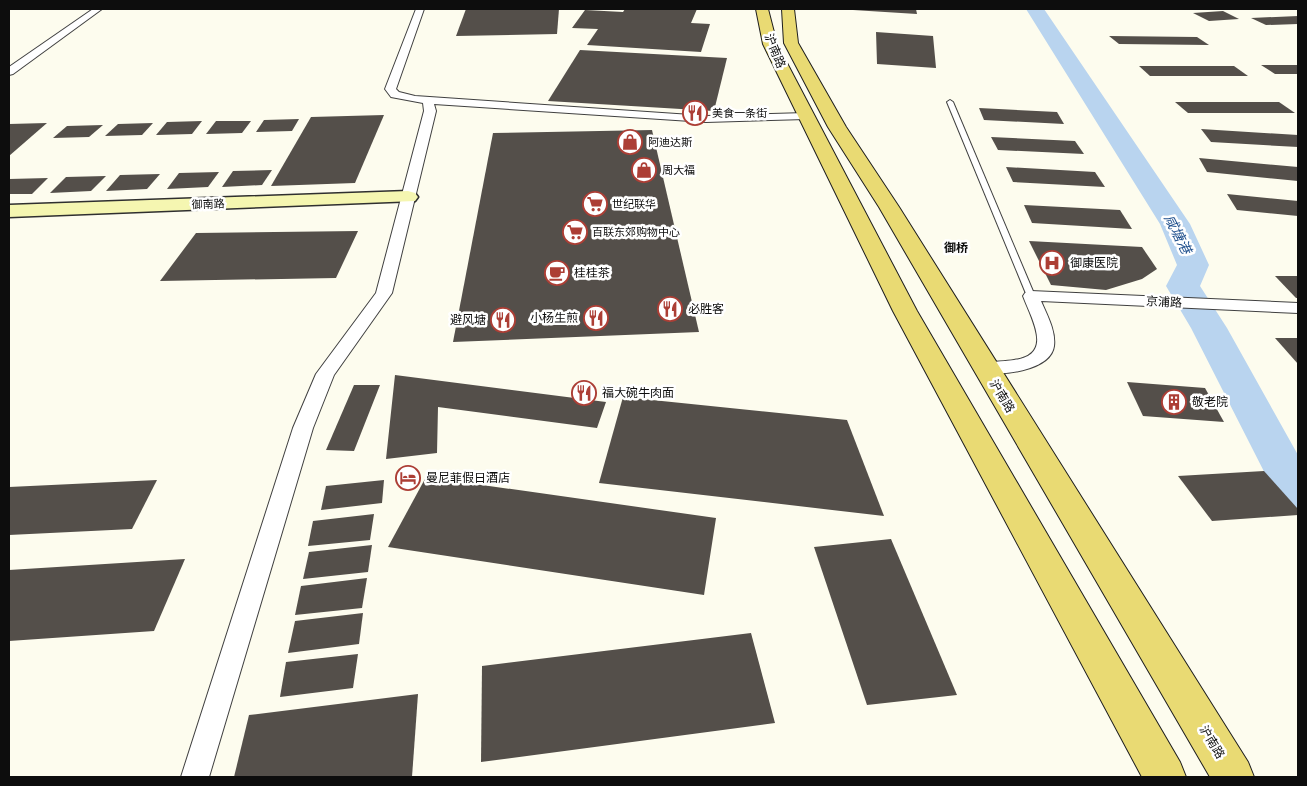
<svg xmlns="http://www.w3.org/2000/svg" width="1307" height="786" viewBox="0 0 1307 786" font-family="Literata,'Noto Sans SC',serif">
	<rect width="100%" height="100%" fill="#fdfcee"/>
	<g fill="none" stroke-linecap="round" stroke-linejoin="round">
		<!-- river -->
		<polygon fill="#b9d4ef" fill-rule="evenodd" points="1026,9 1044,9 1190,224 1209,265 1200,286 1227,328 1298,455 1298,512 1282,507 1191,328 1166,286 1177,265 1160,224"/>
	</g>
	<!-- building -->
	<g fill="#544f4a">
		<polygon points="466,9 559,9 557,34 456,36"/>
		<polygon points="625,9 697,9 691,23 710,24 701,52 587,45 598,29 572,28 585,10 623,12"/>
		<polygon points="853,9 916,9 917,14 853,10"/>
		<polygon points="1223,11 1239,19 1209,21 1193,13"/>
		<polygon points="1298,16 1298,24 1266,25 1251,18"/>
		<polygon points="876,32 933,36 936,68 877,64"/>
		<polygon points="1109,36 1197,37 1209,45 1119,44"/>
		<polygon points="580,50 727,58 714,111 548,101"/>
		<polygon points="1261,65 1298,65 1298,74 1275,74"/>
		<polygon points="1139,66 1234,66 1248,76 1150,76"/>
		<polygon points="1175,102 1279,102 1295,113 1188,113"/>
		<polygon points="979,108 1057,112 1064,124 984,120"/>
		<polygon points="384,115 355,183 271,186 311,117"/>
		<polygon points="299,119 292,131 256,132 264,120"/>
		<polygon points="202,121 192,134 156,135 167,122"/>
		<polygon points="216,121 251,121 242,133 206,134"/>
		<polygon points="47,123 9,156 9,124"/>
		<polygon points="153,123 142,135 105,136 118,124"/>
		<polygon points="103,125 89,137 53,138 67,126"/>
		<polygon points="1201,129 1298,135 1298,147 1211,142"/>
		<polygon points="652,130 699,332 453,342 493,133"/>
		<polygon points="991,137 1075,141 1084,154 998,150"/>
		<polygon points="1199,158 1298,167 1298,181 1207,172"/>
		<polygon points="1006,167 1095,172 1105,187 1013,182"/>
		<polygon points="272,170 262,185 222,187 233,171"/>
		<polygon points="219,172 208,187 167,189 179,173"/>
		<polygon points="160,174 147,189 106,191 120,175"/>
		<polygon points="106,176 91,191 50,193 66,177"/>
		<polygon points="48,178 32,194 9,194 9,179"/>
		<polygon points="1227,194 1298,201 1298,216 1237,210"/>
		<polygon points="1024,205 1120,210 1132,229 1032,223"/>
		<polygon points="358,231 336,278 160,281 196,233"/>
		<polygon points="1029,241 1142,247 1157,269 1142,279 1106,290 1051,285"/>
		<polygon points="1275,276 1298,276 1298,298 1296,298"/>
		<polygon points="1275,338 1298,338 1298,364"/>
		<polygon points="395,375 606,402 597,428 438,407 437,453 386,459"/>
		<polygon points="1127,382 1205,388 1224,422 1143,416"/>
		<polygon points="354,385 380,385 354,451 326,450"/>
		<polygon points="623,397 847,420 884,516 599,483"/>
		<polygon points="1264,471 1298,509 1298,515 1212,521 1178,476"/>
		<polygon points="426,477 716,518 704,595 388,547"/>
		<polygon points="157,480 132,529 9,535 9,487"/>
		<polygon points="384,480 382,503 321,510 326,486"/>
		<polygon points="374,514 370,540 308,546 313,521"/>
		<polygon points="891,539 957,695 867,705 814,547"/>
		<polygon points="372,545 368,572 303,579 309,552"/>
		<polygon points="185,559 154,631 9,641 9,570"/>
		<polygon points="367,578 362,608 295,615 301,586"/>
		<polygon points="363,613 359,644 288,653 295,621"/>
		<polygon points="751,633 775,723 481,762 482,666"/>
		<polygon points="358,654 353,688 280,697 286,662"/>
		<polygon points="418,694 412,777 234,777 249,715"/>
	</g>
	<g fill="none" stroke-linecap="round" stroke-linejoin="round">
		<defs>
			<polygon id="lane" points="950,100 953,102 1035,296 1034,298 1031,298 1027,296 947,102"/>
			<g id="street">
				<polygon points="93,9 102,9 13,74 9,75 9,67"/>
				<polygon points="416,9 424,9 396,89 399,92 415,96 706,116 806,113 812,116 806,119 706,122 434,104 436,111 392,293 334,375 313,428 209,777 181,777 293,428 316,374 376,293 424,111 423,103 391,97 385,89"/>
				<path d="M1031 291 1298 303V313L1041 301C1047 315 1056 331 1054 346 1051 371 998 377 979 372L976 368 979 364C990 361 1002 362 1014 360 1054 355 1032 320 1023 296L1025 293Z"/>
			</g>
			<polygon id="secondary" points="408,191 415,193 418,197 415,201 9,217 9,205"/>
			<g id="primary">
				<polygon points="756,9 768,9 777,44 917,311 1180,762 1186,777 1142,777 893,311 763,44"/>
				<polygon points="782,9 794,9 798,43 846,127 899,207 1248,762 1254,777 1210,777 879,207 828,127 784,43"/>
			</g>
		</defs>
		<!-- lane casing -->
		<use href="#lane" stroke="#404040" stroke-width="2"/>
		<!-- street casing -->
		<use href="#street" stroke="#404040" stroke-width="2"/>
		<!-- secondary casing -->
		<use href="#secondary" stroke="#2f2f2f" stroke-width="3"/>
		<!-- primary casing -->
		<use href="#primary" stroke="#1e1e1e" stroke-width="2"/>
		<!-- lane -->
		<use href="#lane" fill="#fff" fill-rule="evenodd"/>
		<!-- street -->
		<use href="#street" fill="#fff" fill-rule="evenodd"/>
		<!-- secondary -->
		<use href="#secondary" fill="#f5f6b1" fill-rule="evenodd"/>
		<!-- primary -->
		<use href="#primary" fill="#e9da73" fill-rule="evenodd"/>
	</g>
	<!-- icons -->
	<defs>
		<symbol id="restaurant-ring" viewBox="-11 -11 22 22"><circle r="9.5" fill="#fff" stroke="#ac3e35" stroke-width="1.5"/><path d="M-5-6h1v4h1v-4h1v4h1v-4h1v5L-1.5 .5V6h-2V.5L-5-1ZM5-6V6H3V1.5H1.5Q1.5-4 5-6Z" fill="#ac3e35"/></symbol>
		<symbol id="shop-ring" viewBox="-11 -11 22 22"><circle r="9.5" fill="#fff" stroke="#ac3e35" stroke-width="1.5"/><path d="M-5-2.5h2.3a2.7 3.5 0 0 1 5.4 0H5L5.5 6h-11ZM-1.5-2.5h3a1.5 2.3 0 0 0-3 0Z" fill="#ac3e35"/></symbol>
		<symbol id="supermarket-ring" viewBox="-11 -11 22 22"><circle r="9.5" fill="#fff" stroke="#ac3e35" stroke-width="1.5"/><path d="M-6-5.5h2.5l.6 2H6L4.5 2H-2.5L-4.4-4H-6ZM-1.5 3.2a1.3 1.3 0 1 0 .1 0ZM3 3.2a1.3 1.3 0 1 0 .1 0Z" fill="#ac3e35"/></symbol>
		<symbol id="hospital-ring" viewBox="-11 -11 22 22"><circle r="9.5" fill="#fff" stroke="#ac3e35" stroke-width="1.5"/><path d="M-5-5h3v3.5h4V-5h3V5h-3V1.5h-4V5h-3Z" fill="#ac3e35"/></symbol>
		<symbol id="cafe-ring" viewBox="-11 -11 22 22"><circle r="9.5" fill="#fff" stroke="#ac3e35" stroke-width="1.5"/><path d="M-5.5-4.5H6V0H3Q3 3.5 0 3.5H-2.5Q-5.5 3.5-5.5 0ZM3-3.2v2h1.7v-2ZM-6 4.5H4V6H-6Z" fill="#ac3e35"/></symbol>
		<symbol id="building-ring" viewBox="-11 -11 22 22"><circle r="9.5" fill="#fff" stroke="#ac3e35" stroke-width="1.5"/><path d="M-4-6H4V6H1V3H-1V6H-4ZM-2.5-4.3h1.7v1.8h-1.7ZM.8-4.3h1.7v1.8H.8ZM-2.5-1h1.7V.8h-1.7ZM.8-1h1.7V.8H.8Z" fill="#ac3e35"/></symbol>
		<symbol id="hotel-ring" viewBox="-11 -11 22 22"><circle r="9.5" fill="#fff" stroke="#ac3e35" stroke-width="1.5"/><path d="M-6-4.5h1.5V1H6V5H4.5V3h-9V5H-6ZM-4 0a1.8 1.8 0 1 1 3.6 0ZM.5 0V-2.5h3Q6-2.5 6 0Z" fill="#ac3e35"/></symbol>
	</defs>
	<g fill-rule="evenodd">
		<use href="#restaurant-ring" x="681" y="99" width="28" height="28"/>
		<use href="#shop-ring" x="616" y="128" width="28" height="28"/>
		<use href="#shop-ring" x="630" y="156" width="28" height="28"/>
		<use href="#supermarket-ring" x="581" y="190" width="28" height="28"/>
		<use href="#supermarket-ring" x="561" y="218" width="28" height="28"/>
		<use href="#hospital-ring" x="1038" y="249" width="28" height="28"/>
		<use href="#cafe-ring" x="543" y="259" width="28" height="28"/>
		<use href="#restaurant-ring" x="656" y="295" width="28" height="28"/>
		<use href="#restaurant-ring" x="582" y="304" width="28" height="28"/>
		<use href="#restaurant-ring" x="489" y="306" width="28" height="28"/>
		<use href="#restaurant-ring" x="570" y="379" width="28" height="28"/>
		<use href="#building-ring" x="1160" y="388" width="28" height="28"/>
		<use href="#hotel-ring" x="394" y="464" width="28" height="28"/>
	</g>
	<g text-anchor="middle" stroke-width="5" stroke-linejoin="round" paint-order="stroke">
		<!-- far-poi labels -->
		<g font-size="11" fill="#0d0d0d" stroke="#fff" text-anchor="start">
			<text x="712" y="117">美食一条街</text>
			<text x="648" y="146">阿迪达斯</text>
			<text x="662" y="174">周大福</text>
			<text x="612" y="208">世纪联华</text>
			<text x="592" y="236">百联东郊购物中心</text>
		</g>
		<!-- far-street labels -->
		<g font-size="11" fill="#0d0d0d" stroke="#fff">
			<text transform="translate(208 204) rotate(-2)" y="4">御南路</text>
		</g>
		<!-- street labels -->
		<g font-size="12" fill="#0d0d0d" stroke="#fff">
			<text transform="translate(775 51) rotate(68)" y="4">沪南路</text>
			<text transform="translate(1164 302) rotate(3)" y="4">京浦路</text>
			<text transform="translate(1002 396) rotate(59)" y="4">沪南路</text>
			<text transform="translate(1212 742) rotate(59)" y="4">沪南路</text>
		</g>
		<!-- far-quarter labels -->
		<g font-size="12" font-weight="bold" fill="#0d0d0d" stroke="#fff">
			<text x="956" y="252">御桥</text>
		</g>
		<!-- poi labels -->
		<g font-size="12" fill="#0d0d0d" stroke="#fff" text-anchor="start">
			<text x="1070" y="267">御康医院</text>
			<text x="574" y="277">桂桂茶</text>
			<text x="688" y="313">必胜客</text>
			<text x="578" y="322" text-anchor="end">小杨生煎</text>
			<text x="486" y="324" text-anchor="end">避风塘</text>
			<text x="602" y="397">福大碗牛肉面</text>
			<text x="1192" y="406">敬老院</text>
			<text x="426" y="482">曼尼菲假日酒店</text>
		</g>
		<!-- water labels -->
		<g font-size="14" font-style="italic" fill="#255490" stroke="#fff">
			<text transform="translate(1178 234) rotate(63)" y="5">咸塘港</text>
		</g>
	</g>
	<!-- border -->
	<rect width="1307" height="786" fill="none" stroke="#0d0d0d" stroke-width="20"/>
</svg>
